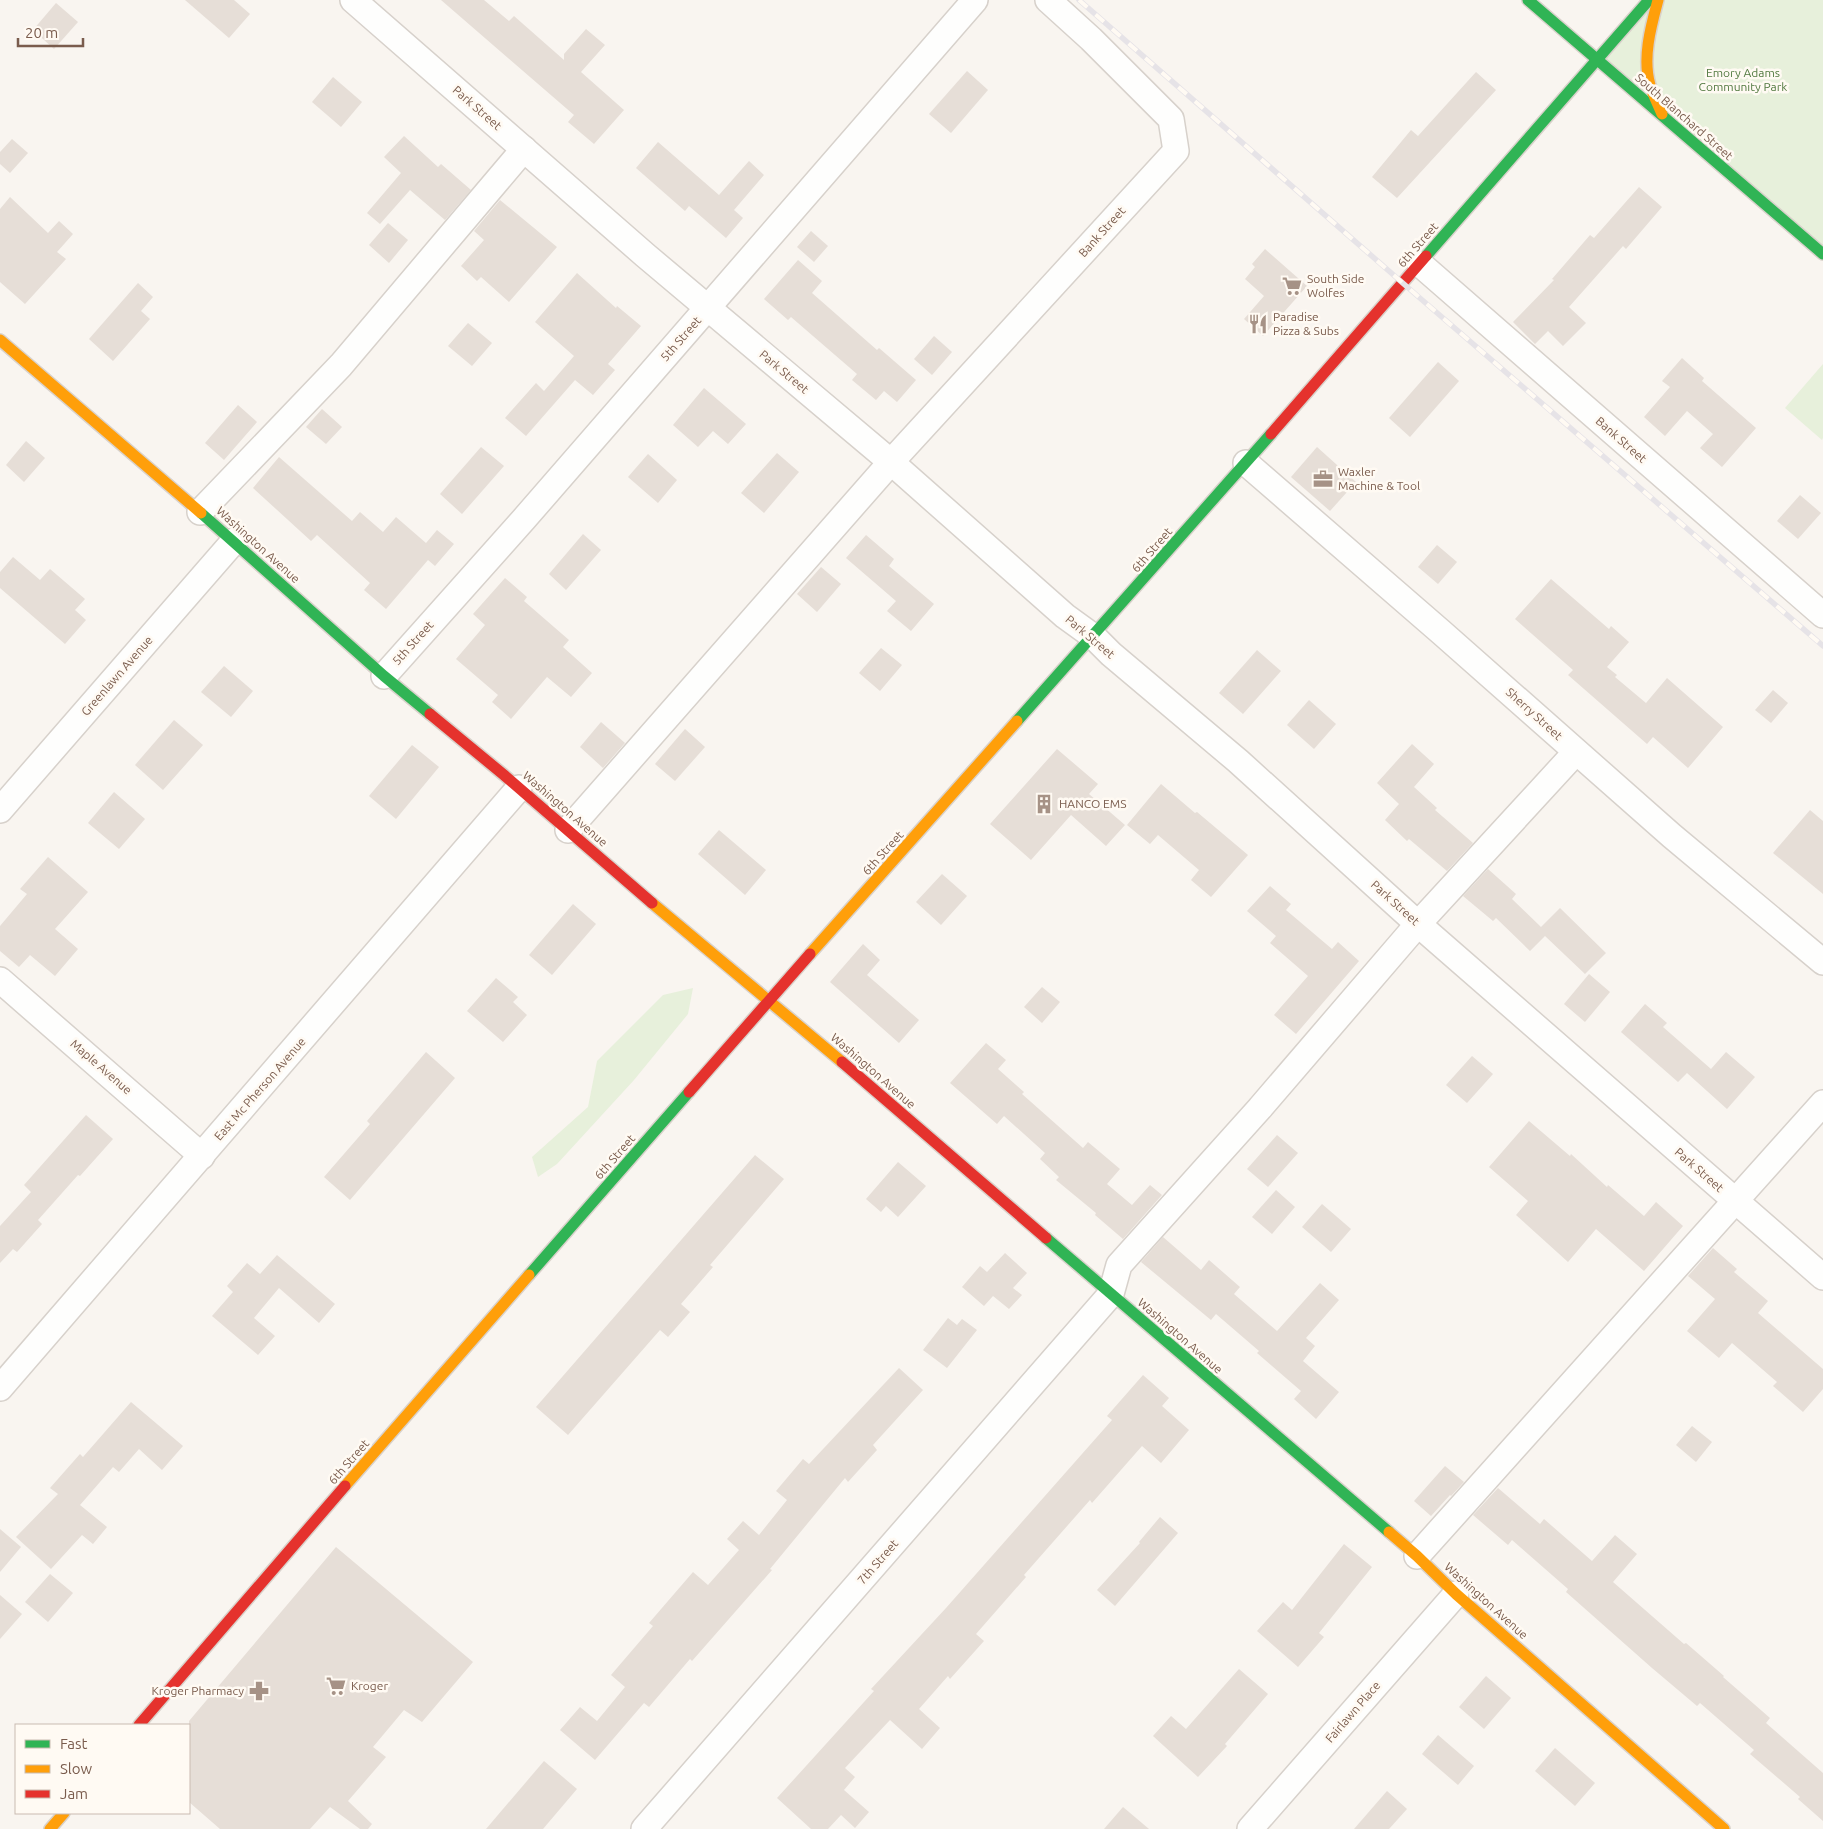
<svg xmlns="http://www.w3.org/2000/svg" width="1823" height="1829" viewBox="0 0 1823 1829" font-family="Ubuntu,sans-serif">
	<rect width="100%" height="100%" fill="#f9f5f0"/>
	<!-- green -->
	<g fill="#e7f0db">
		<polygon points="1650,0 1823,0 1823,254 1598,60"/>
		<polygon points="1823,364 1823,438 1822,440 1785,408"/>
		<polygon points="693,988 688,1014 634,1080 557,1164 538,1177 532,1157 588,1107 597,1061 663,995"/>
	</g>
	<!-- building -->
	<g fill="#e6ded7">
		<polygon points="185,0 234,0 250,14 229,38"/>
		<polygon points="441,0 484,0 509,21 514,16 564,60 564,54 586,29 605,45 581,72 624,110 594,144 568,122 574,115"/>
		<polygon points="56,3 78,22 54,49 33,30"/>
		<polygon points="967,71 988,90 951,133 929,114"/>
		<polygon points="1476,72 1496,90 1397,198 1372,177 1411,130 1418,136"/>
		<polygon points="333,77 362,102 341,127 312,102"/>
		<polygon points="404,136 438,167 441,164 471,190 445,220 410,190 380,224 367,213 401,173 384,157"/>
		<polygon points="12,139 28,153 10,173 0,164 0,152"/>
		<polygon points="658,142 719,195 749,161 764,175 734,210 743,218 726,238 689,206 685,211 636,168"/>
		<polygon points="1639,187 1662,207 1626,249 1623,246 1569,307 1586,323 1563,346 1548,331 1535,344 1513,322 1554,280 1552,279 1590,235 1594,238"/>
		<polygon points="10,197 48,233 59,221 73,234 57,252 66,259 25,304 0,282 0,209"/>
		<polygon points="500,200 557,247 509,302 481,277 477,281 461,266 484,240 474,231"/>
		<polygon points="388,223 408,240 389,263 369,245"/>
		<polygon points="811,231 828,246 814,262 797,247"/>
		<polygon points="1265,249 1307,286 1263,336 1244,319 1264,296 1245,279 1255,267 1252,264"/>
		<polygon points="798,260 822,281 812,293 877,350 879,348 916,380 897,402 884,391 876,400 852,380 857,374 791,317 788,320 764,299"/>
		<polygon points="577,273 616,308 617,306 641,326 608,364 615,370 593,395 575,380 526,436 505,418 536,383 544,391 574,356 535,322"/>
		<polygon points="138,283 153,297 141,311 150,319 113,361 89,339"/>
		<polygon points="468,323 492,343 472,366 448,346"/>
		<polygon points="934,336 952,352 932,375 914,359"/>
		<polygon points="1682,358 1704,378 1702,381 1756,428 1722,467 1700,448 1713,434 1687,411 1665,436 1644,417 1670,387 1662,381"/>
		<polygon points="1438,362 1459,381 1410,437 1389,418"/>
		<polygon points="704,388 746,424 728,444 713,431 698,447 673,425"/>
		<polygon points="238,405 257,422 224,460 205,443"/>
		<polygon points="322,409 342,427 326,444 306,427"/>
		<polygon points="26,441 45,458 24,482 6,465"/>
		<polygon points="481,447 504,466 462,514 440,494"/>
		<polygon points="1317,447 1356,482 1330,511 1291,477"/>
		<polygon points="777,453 799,472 764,513 741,493"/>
		<polygon points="648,454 677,480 658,503 628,477"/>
		<polygon points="279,457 352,521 360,512 383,532 396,517 426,543 437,530 454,544 435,566 428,560 386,609 364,590 370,583 317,535 311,541 253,488"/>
		<polygon points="1800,495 1821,513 1798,539 1777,521"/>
		<polygon points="583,534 601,550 566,590 549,574"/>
		<polygon points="866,535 894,559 889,566 934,604 911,631 887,611 896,601 846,558"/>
		<polygon points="1437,545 1457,562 1438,584 1418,567"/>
		<polygon points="13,557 40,580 50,569 85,599 75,610 86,620 65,644 0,588 0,572"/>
		<polygon points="821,567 841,584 817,612 797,594"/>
		<polygon points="505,578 527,597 524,601 569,640 563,647 592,673 571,697 547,677 511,719 492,702 498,695 456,659 485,625 473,614"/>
		<polygon points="1551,579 1609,629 1611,626 1629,642 1607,667 1617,675 1615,677 1646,703 1667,678 1723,727 1688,768 1653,737 1647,744 1568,675 1573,670 1515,619"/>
		<polygon points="881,648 902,665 880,691 859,673"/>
		<polygon points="1257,650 1281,671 1243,714 1219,693"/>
		<polygon points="224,666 253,691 231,717 201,692"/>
		<polygon points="1773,690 1788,703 1771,723 1755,710"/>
		<polygon points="1309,700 1336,724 1314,749 1287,725"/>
		<polygon points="174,720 203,745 163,790 135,765"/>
		<polygon points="601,722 625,743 603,768 580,747"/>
		<polygon points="685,729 705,747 675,781 655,764"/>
		<polygon points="1412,744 1434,764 1414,787 1437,808 1435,810 1473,843 1447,871 1409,839 1407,841 1385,820 1399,804 1377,783"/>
		<polygon points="412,745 439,767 396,819 369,796"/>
		<polygon points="1057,749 1098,784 1089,794 1125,825 1106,846 1071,815 1031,860 990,824"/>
		<polygon points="1161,784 1195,813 1197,812 1248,855 1211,897 1191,880 1199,870 1158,835 1150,844 1127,825"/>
		<polygon points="114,792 145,819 119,849 88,823"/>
		<polygon points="1810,810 1823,821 1823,894 1773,853"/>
		<polygon points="719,830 766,870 745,895 698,854"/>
		<polygon points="48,857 88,892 55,929 78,949 55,976 30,955 19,967 0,951 0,926 27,894 20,889"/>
		<polygon points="1488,869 1516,894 1512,899 1541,927 1560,908 1606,953 1585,974 1545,936 1530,951 1496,918 1493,921 1463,896"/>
		<polygon points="942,874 967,896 941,925 916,902"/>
		<polygon points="1270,886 1291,904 1286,910 1332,949 1338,942 1359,961 1296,1034 1274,1015 1308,976 1270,943 1276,936 1247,911"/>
		<polygon points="573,904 596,924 552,975 529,955"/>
		<polygon points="863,944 880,960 867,975 919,1020 899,1043 830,982"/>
		<polygon points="1589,974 1610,992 1585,1022 1564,1004"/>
		<polygon points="496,978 518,997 513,1002 527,1015 503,1042 467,1011"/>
		<polygon points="1042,987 1060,1002 1042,1023 1024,1007"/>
		<polygon points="1645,1004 1667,1023 1663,1027 1711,1069 1726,1052 1755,1077 1727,1109 1687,1073 1678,1082 1621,1032"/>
		<polygon points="986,1043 1006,1060 998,1069 1024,1092 1022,1094 1083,1148 1088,1142 1120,1169 1107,1184 1132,1205 1150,1185 1162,1195 1123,1239 1095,1215 1096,1213 1056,1180 1059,1177 1040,1159 1045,1153 1004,1116 997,1124 950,1083"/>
		<polygon points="426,1052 455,1078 350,1200 324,1177 370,1124 367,1121"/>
		<polygon points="1472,1056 1493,1074 1467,1103 1446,1085"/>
		<polygon points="86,1115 113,1139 80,1176 78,1175 38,1220 42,1224 17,1252 13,1249 0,1263 0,1226 31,1192 24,1185"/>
		<polygon points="1529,1121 1570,1156 1571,1154 1607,1187 1608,1185 1644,1216 1656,1202 1683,1226 1644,1271 1596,1229 1568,1262 1516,1215 1528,1201 1489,1167"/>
		<polygon points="1277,1135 1298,1153 1268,1187 1247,1169"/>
		<polygon points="755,1155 784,1179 710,1265 713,1267 681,1304 690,1312 668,1337 660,1330 568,1435 536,1407"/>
		<polygon points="898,1162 926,1186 898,1217 886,1206 881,1212 866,1199"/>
		<polygon points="1276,1190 1295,1207 1272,1234 1252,1217"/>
		<polygon points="1322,1204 1351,1229 1331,1252 1302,1227"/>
		<polygon points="1163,1237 1201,1270 1209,1260 1240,1287 1234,1294 1277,1331 1320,1283 1339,1300 1306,1338 1315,1346 1303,1361 1339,1392 1316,1419 1294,1399 1301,1391 1257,1353 1259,1351 1216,1314 1211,1320 1141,1262"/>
		<polygon points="1713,1248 1737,1269 1734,1272 1768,1301 1758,1313 1823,1369 1823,1389 1803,1412 1773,1386 1777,1382 1732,1343 1719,1358 1687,1331 1715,1299 1688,1276"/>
		<polygon points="1005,1253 1027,1273 1013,1288 1022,1295 1009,1309 993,1296 984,1306 962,1287 980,1266 987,1272"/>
		<polygon points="277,1255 335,1304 319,1323 279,1288 254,1318 275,1336 258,1355 212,1316 233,1292 227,1286 247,1263 260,1274"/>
		<polygon points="948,1318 957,1325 962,1319 977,1330 947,1368 923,1350"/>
		<polygon points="899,1368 923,1390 873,1445 877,1450 848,1482 845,1478 770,1569 772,1570 692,1661 690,1659 649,1707 644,1703 595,1760 560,1730 580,1707 597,1721 625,1687 611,1675 653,1626 649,1623 693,1572 708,1585 739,1550 727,1539 743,1521 759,1535 787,1500 776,1491 803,1459 809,1464"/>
		<polygon points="1143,1375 1169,1398 1162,1406 1189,1430 1161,1463 1142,1446 1092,1503 1090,1500 1024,1575 1026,1577 976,1634 984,1641 950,1679 948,1676 919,1709 940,1728 922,1749 890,1720 845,1768 855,1777 844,1790 869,1812 855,1828 841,1815 828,1829 811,1829 777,1798 874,1691 871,1689 946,1608 1112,1420 1107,1416"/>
		<polygon points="131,1402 183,1446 162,1470 139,1449 119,1472 113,1467 80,1505 107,1527 93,1544 82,1535 51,1569 16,1537 58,1494 50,1488 80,1454 83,1457"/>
		<polygon points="1692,1426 1712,1442 1696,1462 1676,1445"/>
		<polygon points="1445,1466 1464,1482 1451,1496 1450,1495 1431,1516 1414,1501"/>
		<polygon points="1498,1488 1540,1524 1544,1519 1592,1561 1615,1535 1637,1554 1613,1582 1684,1644 1686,1643 1724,1676 1723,1677 1770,1718 1766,1723 1823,1773 1823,1821 1798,1799 1800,1797 1750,1754 1754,1750 1700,1703 1697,1706 1652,1668 1566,1592 1568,1589 1512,1540 1508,1545 1473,1515"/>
		<polygon points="1160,1517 1178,1533 1115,1606 1097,1590 1140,1543 1139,1542"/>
		<polygon points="0,1529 21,1547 0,1572"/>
		<polygon points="1344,1544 1372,1567 1319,1633 1324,1637 1298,1667 1257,1631 1283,1602 1292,1610"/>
		<polygon points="336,1547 473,1662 422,1722 404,1710 373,1747 386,1757 348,1801 372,1824 368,1829 360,1829 330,1807 310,1829 220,1829 189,1802 189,1721"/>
		<polygon points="50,1574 73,1593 48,1622 25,1602"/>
		<polygon points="0,1595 22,1614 0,1639"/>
		<polygon points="1239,1669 1268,1694 1225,1744 1227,1746 1198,1777 1153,1736 1171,1716 1186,1729"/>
		<polygon points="1486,1676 1511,1698 1484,1729 1459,1707"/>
		<polygon points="1438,1735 1474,1766 1458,1785 1422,1754"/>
		<polygon points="1555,1748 1595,1783 1575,1806 1535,1771"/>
		<polygon points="544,1761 577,1789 543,1829 486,1829"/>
		<polygon points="1387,1791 1407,1809 1389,1829 1354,1829"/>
		<polygon points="1123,1807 1149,1829 1104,1829"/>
	</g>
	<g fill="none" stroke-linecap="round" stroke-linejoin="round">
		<defs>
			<g id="street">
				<polyline points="353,0 645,255 891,462 1065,616 1094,637 1111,654 1238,761 1418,924 1823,1277"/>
				<polyline points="1420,264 1823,615"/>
				<polyline points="1246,463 1441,632 1672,836 1823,962"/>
				<polyline points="200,512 341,365 524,149"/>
				<polyline points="384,676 524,519 975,0"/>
				<polyline points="0,810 234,541"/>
				<polyline points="568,830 891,462 1176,151 1171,119 1091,39 1048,0"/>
				<polyline points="0,980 202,1156"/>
				<polyline points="0,1388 519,788"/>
				<polyline points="1417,1556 1823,1103"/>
				<polyline points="644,1829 1111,1294 1119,1265 1260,1108 1418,924 1576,752"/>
				<polyline points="1250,1829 1456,1594"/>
			</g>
			<g id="fast">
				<polyline points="1528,0 1823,254"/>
				<polyline points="1426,256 1649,0"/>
				<polyline points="201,513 384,676 430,714"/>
				<polyline points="1017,721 1271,434"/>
				<polyline points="1046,1238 1389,1532"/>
				<polyline points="529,1275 689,1092"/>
			</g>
			<g id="slow">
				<path d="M1658 0C1651 26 1642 58 1650 85 1653 95 1658 104 1662 114"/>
				<polyline points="0,340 201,513"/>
				<polyline points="652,903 842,1062"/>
				<polyline points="810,954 1017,721"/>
				<polyline points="345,1486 529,1275"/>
				<polyline points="1389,1532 1417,1556 1456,1594 1724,1829"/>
				<polyline points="50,1829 64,1813"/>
			</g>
			<g id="jam">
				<polyline points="1271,434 1426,256"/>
				<polyline points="430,714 504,775 652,903"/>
				<polyline points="842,1062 1046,1238"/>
				<polyline points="689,1092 810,954"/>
				<polyline points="139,1725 345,1486"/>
			</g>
		</defs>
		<!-- street casing -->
		<use href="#street" stroke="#d7d1cb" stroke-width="28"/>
		<!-- fast casing -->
		<use href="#fast" stroke="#d9d2cb" stroke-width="14"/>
		<!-- slow casing -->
		<use href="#slow" stroke="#d9d2cb" stroke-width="14"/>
		<!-- jam casing -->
		<use href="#jam" stroke="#d9d2cb" stroke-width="14"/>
		<!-- street -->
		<use href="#street" stroke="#fefefd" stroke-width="25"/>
		<!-- fast -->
		<use href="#fast" stroke="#30b455" stroke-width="11"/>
		<!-- slow -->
		<use href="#slow" stroke="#ff9f0a" stroke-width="11"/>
		<!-- jam -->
		<use href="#jam" stroke="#e5322d" stroke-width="11"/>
		<defs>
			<polyline id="rail" points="1079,0 1421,299 1823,646"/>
		</defs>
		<!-- rail casing -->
		<use href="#rail" stroke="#e6e3e7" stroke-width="5.5"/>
		<!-- rail -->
		<use href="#rail" stroke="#fffaf3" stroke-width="4" stroke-dasharray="11" stroke-linecap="butt"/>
	</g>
	<!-- icons -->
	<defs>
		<symbol id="supermarket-bare" viewBox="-9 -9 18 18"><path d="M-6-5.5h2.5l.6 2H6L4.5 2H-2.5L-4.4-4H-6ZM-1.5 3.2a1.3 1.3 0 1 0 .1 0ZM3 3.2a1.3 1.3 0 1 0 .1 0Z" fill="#a69286" stroke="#fffaf3" stroke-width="2.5" paint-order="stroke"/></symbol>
		<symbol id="restaurant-bare" viewBox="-9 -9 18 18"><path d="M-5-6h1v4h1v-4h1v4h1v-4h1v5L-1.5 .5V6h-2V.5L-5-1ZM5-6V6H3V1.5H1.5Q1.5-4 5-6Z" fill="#a69286" stroke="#fffaf3" stroke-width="2.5" paint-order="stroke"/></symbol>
		<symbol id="office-bare" viewBox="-9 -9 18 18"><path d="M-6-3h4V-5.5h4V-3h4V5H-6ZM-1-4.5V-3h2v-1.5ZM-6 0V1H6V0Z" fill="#a69286" stroke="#fffaf3" stroke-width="2.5" paint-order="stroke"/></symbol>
		<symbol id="building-bare" viewBox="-9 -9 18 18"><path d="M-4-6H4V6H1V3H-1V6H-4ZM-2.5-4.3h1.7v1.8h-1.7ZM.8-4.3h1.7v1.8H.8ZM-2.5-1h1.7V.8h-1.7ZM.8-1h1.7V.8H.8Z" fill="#a69286" stroke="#fffaf3" stroke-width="2.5" paint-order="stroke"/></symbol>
		<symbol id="pharmacy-bare" viewBox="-9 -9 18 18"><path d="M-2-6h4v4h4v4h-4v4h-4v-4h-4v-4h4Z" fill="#a69286" stroke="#fffaf3" stroke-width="2.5" paint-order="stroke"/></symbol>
	</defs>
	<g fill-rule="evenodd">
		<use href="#supermarket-bare" x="1278" y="272" width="28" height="28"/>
		<use href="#restaurant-bare" x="1244" y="310" width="28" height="28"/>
		<use href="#office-bare" x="1309" y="465" width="28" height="28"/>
		<use href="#building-bare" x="1030" y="790" width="28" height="28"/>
		<use href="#supermarket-bare" x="322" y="1672" width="28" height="28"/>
		<use href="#pharmacy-bare" x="245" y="1677" width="28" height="28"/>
	</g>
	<g text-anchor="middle" stroke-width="5" stroke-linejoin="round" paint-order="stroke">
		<!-- park labels -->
		<g font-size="12" fill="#537a41" stroke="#fffaf3">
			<text x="1743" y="77">Emory Adams<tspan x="1743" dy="14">Community Park</tspan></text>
		</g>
		<!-- street labels -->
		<g font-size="12" fill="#7a5c4d" stroke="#fffaf3">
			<text transform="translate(477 108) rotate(41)" y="4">Park Street</text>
			<text transform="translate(1684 117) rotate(41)" y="4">South Blanchard Street</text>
			<text transform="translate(1102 232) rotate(-48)" y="4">Bank Street</text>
			<text transform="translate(1418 245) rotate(-49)" y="4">6th Street</text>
			<text transform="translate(681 339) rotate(-49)" y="4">5th Street</text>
			<text transform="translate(784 372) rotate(40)" y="4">Park Street</text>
			<text transform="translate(1621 440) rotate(41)" y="4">Bank Street</text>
			<text transform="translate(258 545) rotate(42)" y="4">Washington Avenue</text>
			<text transform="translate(1152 550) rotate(-49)" y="4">6th Street</text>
			<text transform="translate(1090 637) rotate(40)" y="4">Park Street</text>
			<text transform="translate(413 643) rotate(-48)" y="4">5th Street</text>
			<text transform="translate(117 676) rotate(-49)" y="4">Greenlawn Avenue</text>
			<text transform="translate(1534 714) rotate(42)" y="4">Sherry Street</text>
			<text transform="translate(565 809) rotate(41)" y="4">Washington Avenue</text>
			<text transform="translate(883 853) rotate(-48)" y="4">6th Street</text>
			<text transform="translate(1395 903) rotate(42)" y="4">Park Street</text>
			<text transform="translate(101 1067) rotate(41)" y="4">Maple Avenue</text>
			<text transform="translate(873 1071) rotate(41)" y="4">Washington Avenue</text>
			<text transform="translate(260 1089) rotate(-49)" y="4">East Mc Pherson Avenue</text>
			<text transform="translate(615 1157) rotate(-49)" y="4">6th Street</text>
			<text transform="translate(1699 1170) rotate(41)" y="4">Park Street</text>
			<text transform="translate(1180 1336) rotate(41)" y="4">Washington Avenue</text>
			<text transform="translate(349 1462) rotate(-49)" y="4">6th Street</text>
			<text transform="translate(878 1562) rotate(-49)" y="4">7th Street</text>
			<text transform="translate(1486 1601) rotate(42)" y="4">Washington Avenue</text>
			<text transform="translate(1353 1712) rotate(-49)" y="4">Fairlawn Place</text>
		</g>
		<!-- poi labels -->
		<g font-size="12" fill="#7a5c4d" stroke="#fffaf3" text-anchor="start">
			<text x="1307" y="283">South Side<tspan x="1307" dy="14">Wolfes</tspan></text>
			<text x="1273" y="321">Paradise<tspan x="1273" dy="14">Pizza &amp; Subs</tspan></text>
			<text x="1338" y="476">Waxler<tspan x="1338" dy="14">Machine &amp; Tool</tspan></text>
			<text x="1059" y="808">HANCO EMS</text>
			<text x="351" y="1690">Kroger</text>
			<text x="244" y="1695" text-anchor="end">Kroger Pharmacy</text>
		</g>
	</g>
	<!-- legend -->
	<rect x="15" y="1724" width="175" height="90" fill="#fffaf3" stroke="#cabbb1"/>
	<rect x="25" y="1740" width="25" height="8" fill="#30b455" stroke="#cabbb1"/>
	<text x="60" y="1749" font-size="15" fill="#7a5c4d">Fast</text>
	<rect x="25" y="1765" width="25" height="8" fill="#ff9f0a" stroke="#cabbb1"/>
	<text x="60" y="1774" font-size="15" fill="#7a5c4d">Slow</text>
	<rect x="25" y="1790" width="25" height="8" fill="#e5322d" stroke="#cabbb1"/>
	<text x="60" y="1799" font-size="15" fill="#7a5c4d">Jam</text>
	<!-- scale -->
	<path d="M18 38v8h65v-8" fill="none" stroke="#7a5c4d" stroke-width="2.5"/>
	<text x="25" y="38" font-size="15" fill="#7a5c4d" stroke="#fffaf3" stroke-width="4" paint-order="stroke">20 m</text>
</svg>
